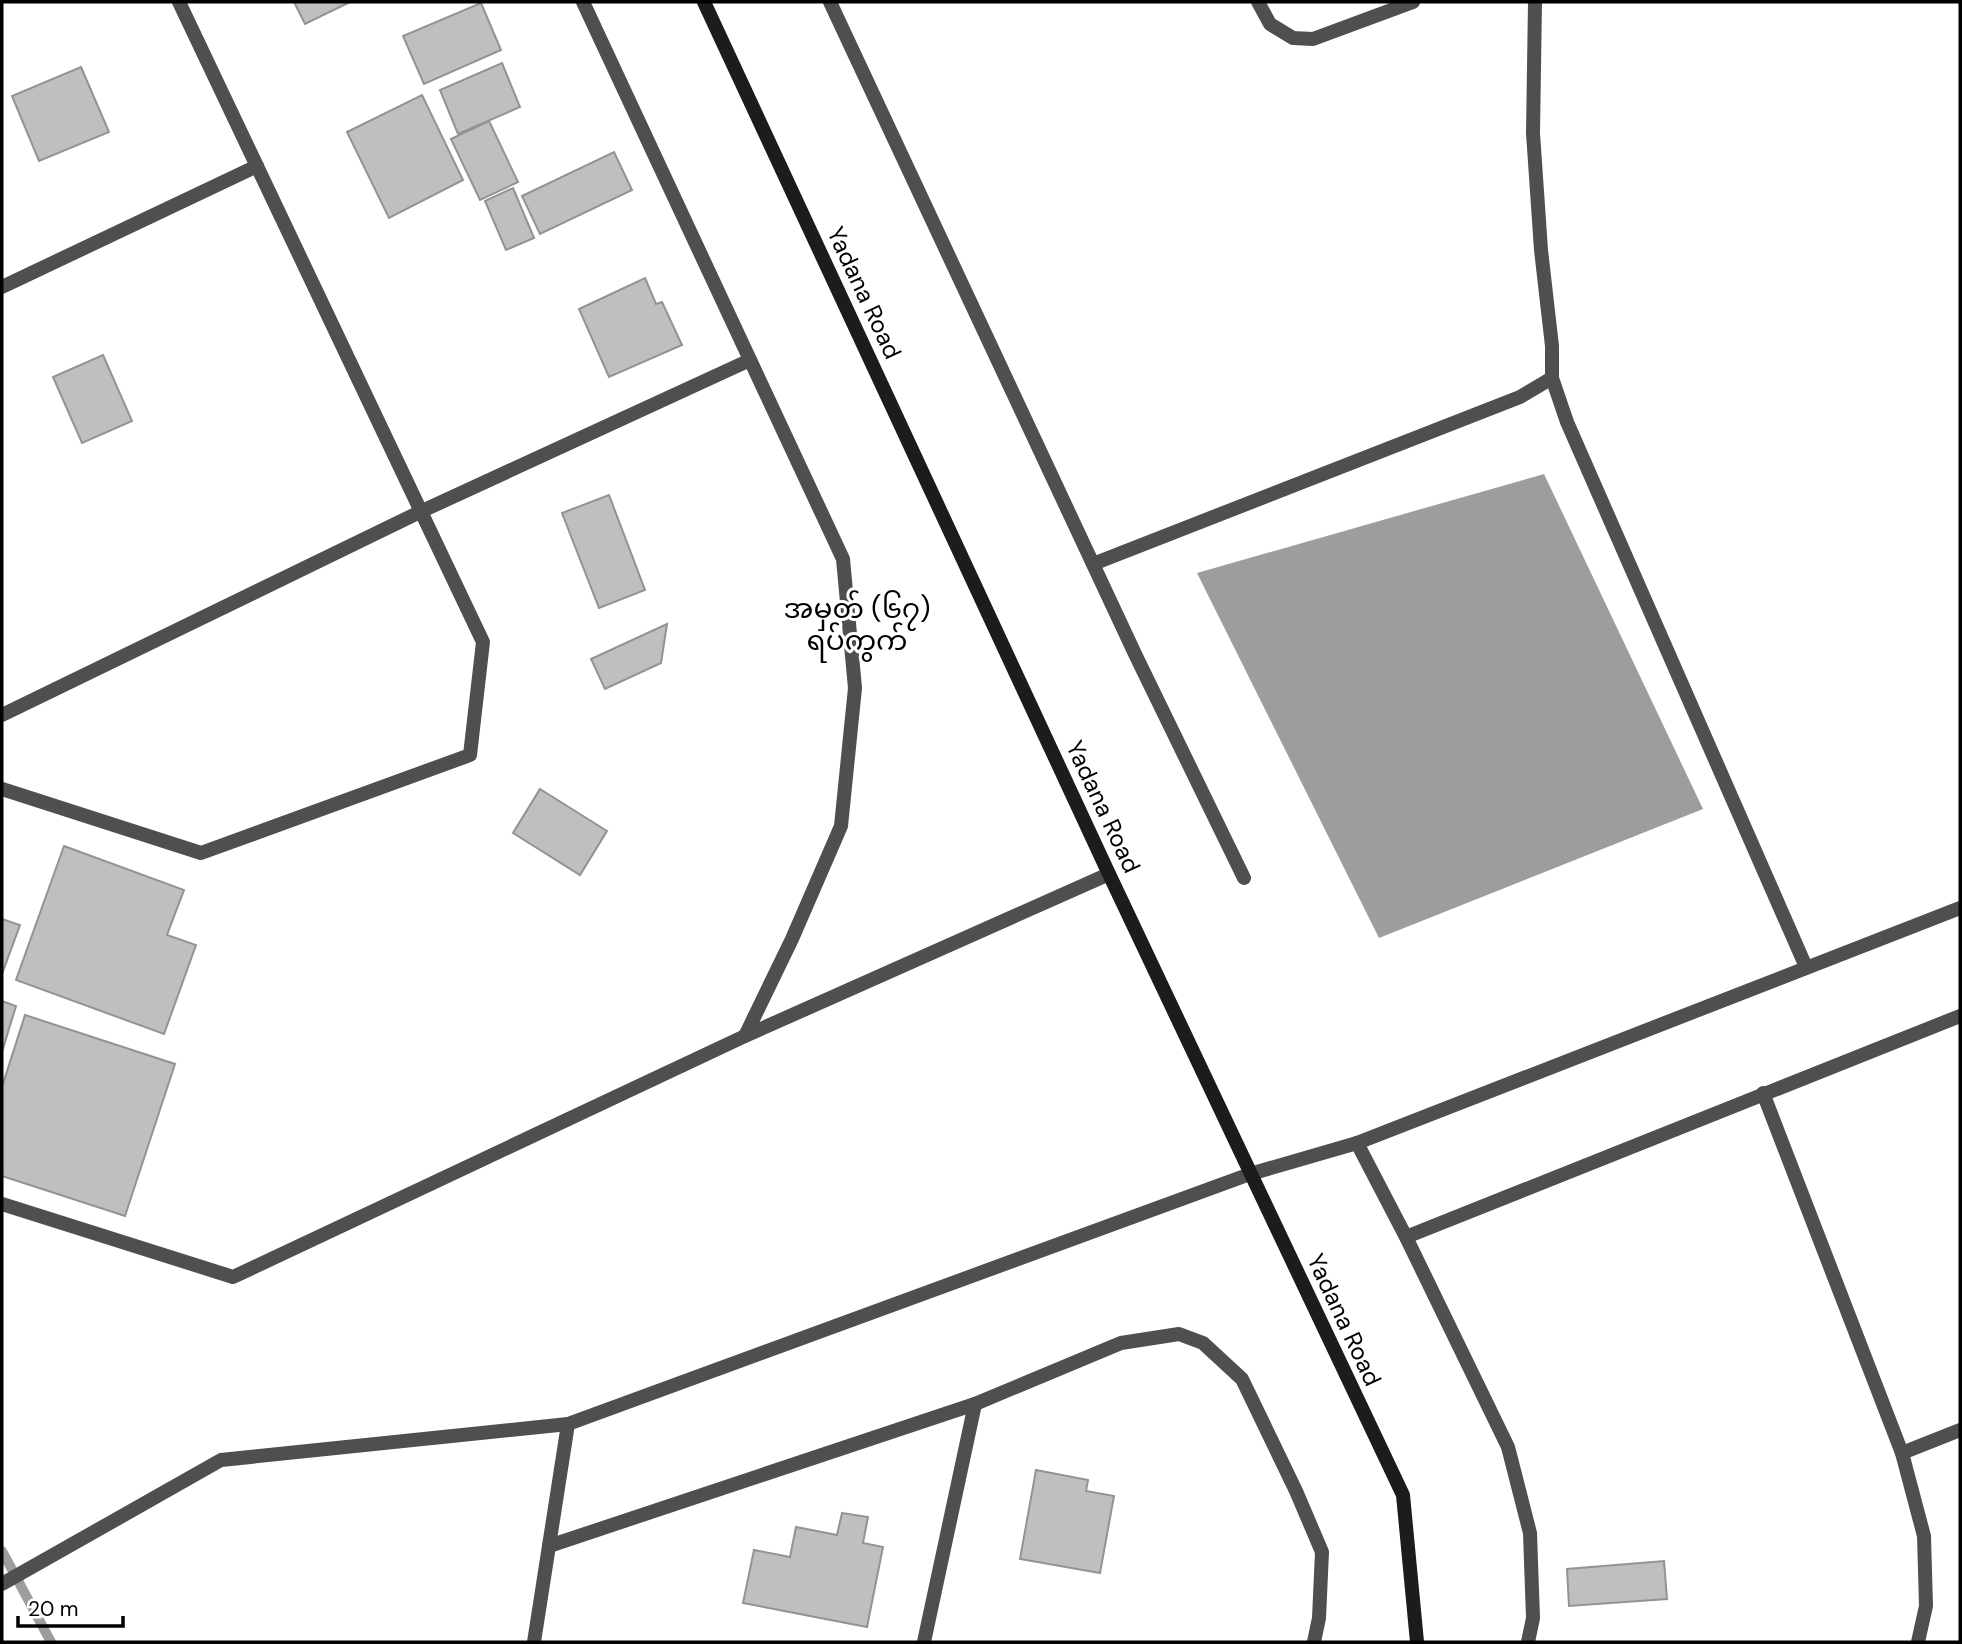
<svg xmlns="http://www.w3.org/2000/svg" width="1962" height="1644" viewBox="0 0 1962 1644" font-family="'DM Sans','Noto Sans Myanmar',sans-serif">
	<rect width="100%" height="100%" fill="#fff"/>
	<!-- water -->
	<polygon fill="#9d9d9d" points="1544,474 1703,809 1379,938 1197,573"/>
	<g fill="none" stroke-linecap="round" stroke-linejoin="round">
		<!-- stream -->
		<polyline stroke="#9d9d9d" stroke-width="10" points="2,1551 51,1642"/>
	</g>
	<!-- building -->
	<g fill="#bfbfbf" stroke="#939393" stroke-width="2">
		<polygon points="294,2 350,2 305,24"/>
		<polygon points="481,3 501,50 424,84 403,36"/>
		<polygon points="502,63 520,107 458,134 440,90"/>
		<polygon points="81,67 109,132 39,161 12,96"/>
		<polygon points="422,95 463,180 389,218 347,132"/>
		<polygon points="489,121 518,182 480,200 451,139"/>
		<polygon points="614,152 632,190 540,234 522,196"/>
		<polygon points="513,188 534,238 506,250 485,201"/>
		<polygon points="645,278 656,304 662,302 682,345 609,377 579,309"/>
		<polygon points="103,355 132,421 82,443 53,377"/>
		<polygon points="609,495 645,590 599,608 562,513"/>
		<polygon points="667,624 661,663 605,689 591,659"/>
		<polygon points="540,789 607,831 580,875 513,833"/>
		<polygon points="64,846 184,890 167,935 196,945 164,1034 16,980"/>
		<polygon points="2,919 20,925 2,974"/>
		<polygon points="2,1001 16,1006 2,1052"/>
		<polygon points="25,1015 175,1064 125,1216 2,1176 2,1087"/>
		<polygon points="1036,1470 1088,1480 1086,1491 1114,1496 1100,1573 1020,1559"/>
		<polygon points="842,1513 868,1517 863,1543 883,1547 867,1627 743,1603 754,1550 790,1557 796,1527 837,1535"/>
		<polygon points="1664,1561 1667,1599 1569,1606 1567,1569"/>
	</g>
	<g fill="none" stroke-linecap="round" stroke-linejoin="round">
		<!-- street -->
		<g stroke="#4f4f4f" stroke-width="14">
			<polyline points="583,2 843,559 855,688 841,826 792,939 745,1036"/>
			<polyline points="830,2 1136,656 1244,878"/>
			<polyline points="1258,2 1270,24 1293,38 1313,39 1413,2"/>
			<polyline points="2,287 257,166"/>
			<polyline points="1552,378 1567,422 1806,967"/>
			<polyline points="1093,564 1520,397 1552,378 1552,346 1541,250 1533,133 1535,2"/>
			<polyline points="2,715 422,511 750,360"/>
			<polyline points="2,789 201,853 470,755 483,642 179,2"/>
			<polyline points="1763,1093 1902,1453 1924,1536 1926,1606 1918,1642"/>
			<polyline points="1357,1143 1406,1237 1508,1447 1530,1533 1533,1618 1528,1642"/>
			<polyline points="2,1204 233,1277 745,1036 1109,874"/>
			<polyline points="1406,1237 1960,1016"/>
			<polyline points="1902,1453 1960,1430"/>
			<polyline points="549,1546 975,1404 1121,1343 1179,1334 1203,1343 1242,1379 1296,1491 1322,1552 1319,1618 1314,1642"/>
			<polyline points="2,1584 221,1460 568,1424 1250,1174 1357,1143 1960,908"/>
			<polyline points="534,1642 568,1424"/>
			<polyline points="924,1642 975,1404"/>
		</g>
		<!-- secondary -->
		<polyline stroke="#1c1c1c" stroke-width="14" points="704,2 1109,874 1403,1495 1417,1642"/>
	</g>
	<g text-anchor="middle" stroke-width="6" stroke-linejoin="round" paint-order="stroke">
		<!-- street labels -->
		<g font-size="24" fill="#000" stroke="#fff">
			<text transform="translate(864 293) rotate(65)" y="8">Yadana Road</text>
			<text transform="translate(1103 807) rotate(65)" y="8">Yadana Road</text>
			<text transform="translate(1344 1320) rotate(65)" y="8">Yadana Road</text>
		</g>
		<!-- quarter labels -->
		<g font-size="28" fill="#000" stroke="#fff">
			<text x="857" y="618">အမှတ် (၆၇)<tspan x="857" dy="32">ရပ်ကွက်</tspan></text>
		</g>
	</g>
	<!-- border -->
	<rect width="1962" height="1644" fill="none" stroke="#000000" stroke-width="7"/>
	<!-- scale -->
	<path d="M18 1616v10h105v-10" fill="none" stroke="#000000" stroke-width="3.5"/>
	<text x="28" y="1616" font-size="21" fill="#000000" stroke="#ffffff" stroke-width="5" paint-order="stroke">20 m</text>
</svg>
